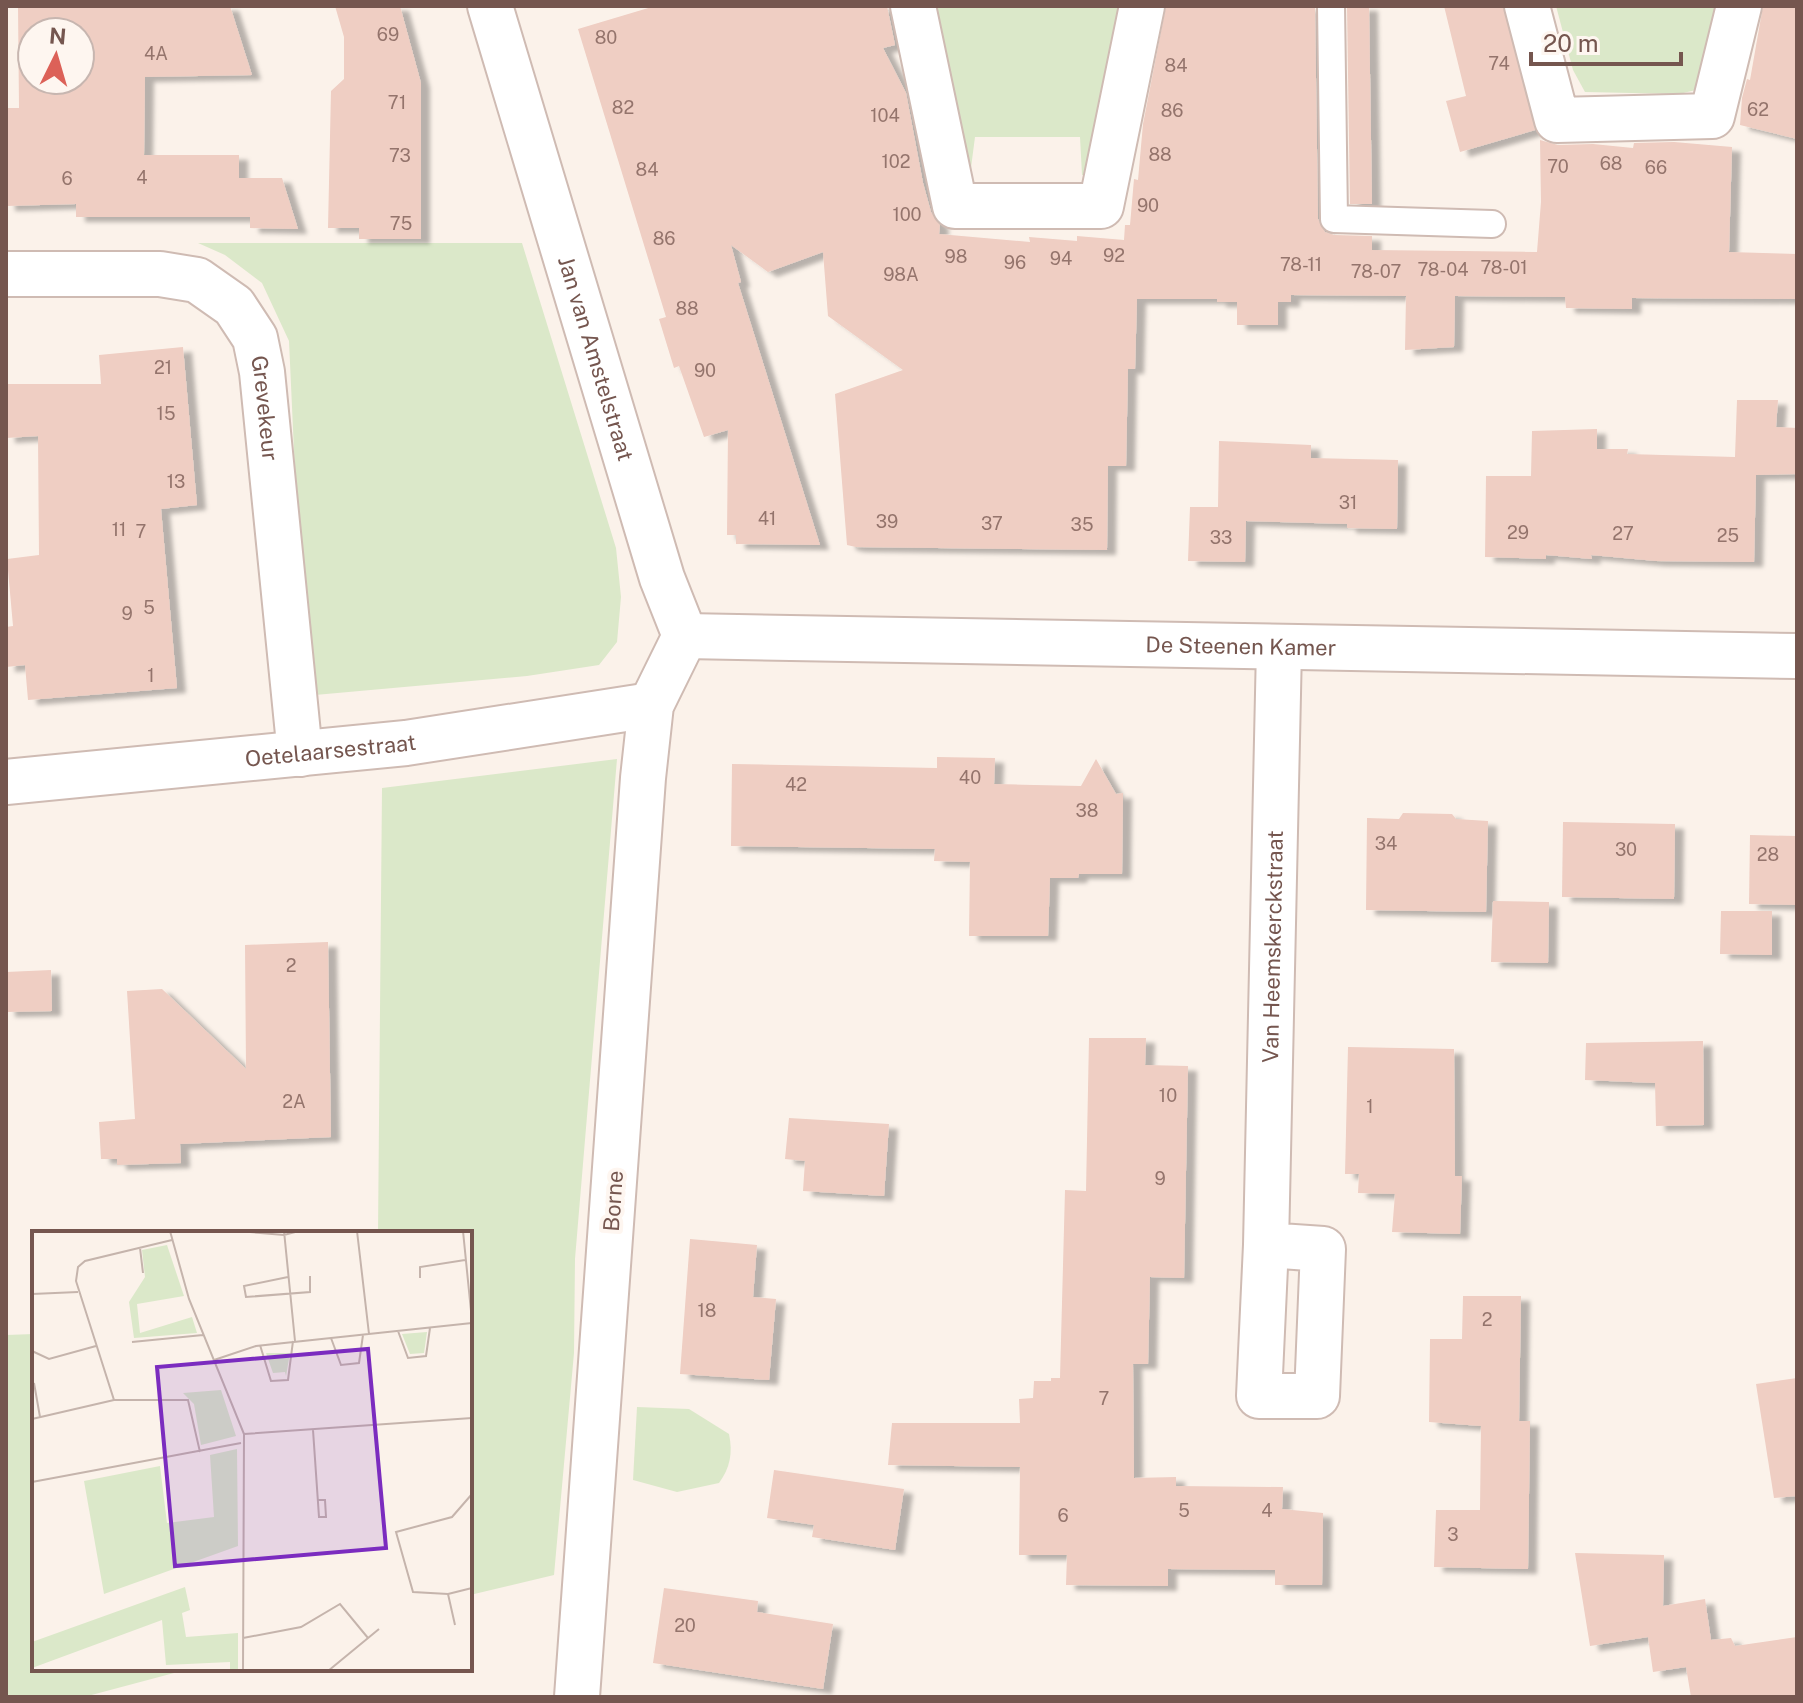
<svg xmlns="http://www.w3.org/2000/svg" width="1803" height="1703" viewBox="0 0 1803 1703" font-family="'Public Sans',sans-serif">
	<defs>
		<filter id="shadow"><feDropShadow dx="9" dy="5" stdDeviation="2" flood-color="#0004"/></filter>
	</defs>
	<rect width="100%" height="100%" fill="#fbf2ea"/>
	<!-- green -->
	<g fill="#dbe8c9">
		<polygon points="922,6 1130,6 1098,175 1082,175 1080,137 975,137 969,183"/>
		<polygon points="1556,6 1719,6 1700,89 1679,94 1585,92 1573,70"/>
		<polygon points="198,243 522,243 616,548 621,597 617,642 599,665 527,676 315,695 295,473 289,341 262,283 225,255"/>
		<polygon points="617,759 575,1259 574,1353 554,1575 470,1595 470,1233 378,1233 382,788"/>
		<polygon points="34,1334 34,1669 189,1669 84,1697 6,1697 6,1335"/>
		<path d="M637 1407 689 1409 729 1434C733 1453 730 1468 719 1483L677 1492 633 1480Z"/>
	</g>
	<!-- building -->
	<g fill="#efcec3" fill-rule="evenodd" filter="url(#shadow)">
		<path d="M18 6H230L252 75 145 77 144 155H239V178H282L298 229 250 228V217H76V204L6 206V108H19ZM32 32H80V80H32Z"/>
		<polygon points="335,6 400,6 421,83 421,239 359,239 359,228 328,228 331,91 344,79 344,37"/>
		<polygon points="655,6 887,6 895,45 883,48 906,93 923,183 931,212 940,225 939,234 1030,242 1029,237 1077,241 1077,236 1124,240 1125,225 1130,225 1134,179 1138,180 1143,124 1166,6 1315,6 1318,219 1325,232 1334,235 1372,236 1372,250 1537,252 1541,202 1540,140 1558,145 1593,144 1633,148 1634,143 1674,142 1732,147 1729,252 1797,254 1797,299 1632,298 1632,309 1566,308 1565,297 1455,296 1454,347 1405,350 1406,296 1291,295 1291,302 1278,302 1278,325 1237,325 1237,302 1217,302 1217,299 1137,299 1135,369 1128,369 1126,466 1108,466 1107,550 856,547 847,545 835,394 903,370 828,316 823,252 768,272 731,245 741,282 738,283 820,545 736,544 736,535 727,535 728,430 704,437 679,366 674,368 659,319 666,317 578,29"/>
		<polygon points="1347,6 1369,6 1372,204 1350,204"/>
		<polygon points="1444,6 1503,6 1535,130 1460,152 1446,101 1466,96"/>
		<polygon points="1763,6 1797,6 1797,139 1740,125 1742,98 1747,79 1750,80"/>
		<polygon points="183,347 197,505 161,509 177,688 28,700 25,665 6,667 6,627 13,626 7,559 39,555 38,436 6,438 6,384 101,384 99,355"/>
		<polygon points="1737,400 1778,400 1776,427 1797,428 1797,474 1756,475 1754,562 1656,561 1591,555 1592,559 1546,555 1546,559 1485,557 1486,476 1531,476 1532,431 1597,429 1597,449 1628,449 1627,454 1735,457"/>
		<polygon points="1219,441 1311,445 1311,458 1398,460 1397,529 1347,528 1347,524 1246,521 1245,562 1188,561 1190,507 1218,507"/>
		<polygon points="937,757 995,758 994,784 1081,786 1096,759 1116,794 1123,793 1122,874 1079,874 1078,878 1050,878 1048,936 969,936 970,862 934,861 935,849 731,846 732,764 937,768"/>
		<polygon points="1403,813 1452,814 1456,819 1488,821 1486,912 1366,910 1367,818 1399,819"/>
		<polygon points="1563,822 1675,824 1674,899 1562,897"/>
		<polygon points="1750,835 1797,836 1797,905 1749,904"/>
		<polygon points="1493,901 1549,902 1548,963 1491,962"/>
		<polygon points="1721,911 1772,911 1772,955 1720,954"/>
		<polygon points="328,942 331,1137 180,1144 181,1163 117,1165 117,1159 101,1159 99,1122 135,1119 127,991 162,989 246,1069 245,945"/>
		<polygon points="51,970 52,1011 6,1012 6,972"/>
		<polygon points="1089,1038 1146,1038 1145,1065 1188,1066 1184,1278 1150,1277 1148,1364 1133,1364 1134,1478 1176,1477 1176,1486 1283,1487 1282,1509 1323,1513 1322,1585 1275,1585 1275,1570 1168,1569 1168,1586 1066,1585 1067,1555 1019,1555 1020,1467 888,1465 892,1423 1020,1423 1019,1399 1033,1398 1034,1381 1051,1381 1051,1378 1060,1378 1065,1190 1086,1191"/>
		<polygon points="1703,1041 1704,1125 1656,1126 1655,1083 1585,1080 1586,1043"/>
		<polygon points="1348,1047 1454,1049 1455,1176 1462,1176 1460,1234 1392,1232 1395,1194 1358,1193 1359,1174 1345,1174"/>
		<polygon points="789,1118 889,1124 884,1196 803,1191 805,1161 785,1159"/>
		<polygon points="690,1239 757,1245 753,1297 776,1299 769,1380 680,1374"/>
		<polygon points="1463,1296 1521,1296 1519,1421 1530,1421 1528,1569 1434,1567 1436,1510 1480,1510 1481,1426 1429,1422 1430,1339 1462,1339"/>
		<polygon points="1797,1378 1797,1496 1774,1498 1756,1384"/>
		<polygon points="774,1470 904,1489 895,1550 812,1537 814,1525 767,1518"/>
		<polygon points="1575,1553 1664,1555 1663,1606 1705,1599 1711,1640 1731,1638 1735,1646 1797,1637 1797,1697 1691,1697 1686,1667 1653,1672 1648,1637 1590,1646"/>
		<polygon points="664,1588 758,1601 757,1612 833,1624 823,1689 653,1663"/>
	</g>
	<g fill="none" stroke-linecap="round" stroke-linejoin="round">
		<defs>
			<polyline id="service" points="1331,6 1334,219 1492,224"/>
			<g id="minor">
				<path id="s1" d="M490 6 662 578 685 636 651 705 643 778 577 1697"/>
				<polyline points="913,6 955,206 1101,206 1142,6"/>
				<polyline points="1527,6 1557,120 1712,116 1739,6"/>
				<path id="s2" d="M6 274H160L197 280 234 306 255 338 262 372 300 754"/>
				<path id="s3" d="M685 636 1797 656"/>
				<path id="s4" d="M6 782 406 743 651 705"/>
				<path id="s5" d="M1266 1245 1323 1249 1317 1396H1259L1266 1245 1279 648"/>
			</g>
		</defs>
		<!-- service casing -->
		<use href="#service" stroke="#cfbbb3" stroke-width="30"/>
		<!-- minor casing -->
		<use href="#minor" stroke="#cfbbb3" stroke-width="48"/>
		<!-- service -->
		<use href="#service" stroke="#fff" stroke-width="26"/>
		<!-- minor -->
		<use href="#minor" stroke="#fff" stroke-width="44"/>
	</g>
	<g text-anchor="middle" stroke-width="8" stroke-linejoin="round" paint-order="stroke">
		<!-- number labels -->
		<g font-size="18" fill="#94746c">
			<text x="388" y="41">69</text>
			<text x="606" y="44">80</text>
			<text x="156" y="60">4A</text>
			<text x="1499" y="70">74</text>
			<text x="1176" y="72">84</text>
			<text x="397" y="109">71</text>
			<text x="623" y="114">82</text>
			<text x="1758" y="116">62</text>
			<text x="1172" y="117">86</text>
			<text x="885" y="122">104</text>
			<text x="1160" y="161">88</text>
			<text x="400" y="162">73</text>
			<text x="896" y="168">102</text>
			<text x="1611" y="170">68</text>
			<text x="1558" y="173">70</text>
			<text x="1656" y="174">66</text>
			<text x="647" y="176">84</text>
			<text x="142" y="184">4</text>
			<text x="67" y="185">6</text>
			<text x="1148" y="212">90</text>
			<text x="907" y="221">100</text>
			<text x="401" y="230">75</text>
			<text x="664" y="245">86</text>
			<text x="1114" y="262">92</text>
			<text x="956" y="263">98</text>
			<text x="1061" y="265">94</text>
			<text x="1015" y="269">96</text>
			<text x="1301" y="271">78-11</text>
			<text x="1504" y="274">78-01</text>
			<text x="1443" y="276">78-04</text>
			<text x="1376" y="278">78-07</text>
			<text x="901" y="281">98A</text>
			<text x="687" y="315">88</text>
			<text x="163" y="374">21</text>
			<text x="705" y="377">90</text>
			<text x="166" y="420">15</text>
			<text x="176" y="488">13</text>
			<text x="1348" y="509">31</text>
			<text x="767" y="525">41</text>
			<text x="887" y="528">39</text>
			<text x="992" y="530">37</text>
			<text x="1082" y="531">35</text>
			<text x="119" y="536">11</text>
			<text x="141" y="538">7</text>
			<text x="1518" y="539">29</text>
			<text x="1623" y="540">27</text>
			<text x="1728" y="542">25</text>
			<text x="1221" y="544">33</text>
			<text x="149" y="614">5</text>
			<text x="127" y="620">9</text>
			<text x="151" y="682">1</text>
			<text x="970" y="784">40</text>
			<text x="796" y="791">42</text>
			<text x="1087" y="817">38</text>
			<text x="1386" y="850">34</text>
			<text x="1626" y="856">30</text>
			<text x="1768" y="861">28</text>
			<text x="291" y="972">2</text>
			<text x="1168" y="1102">10</text>
			<text x="294" y="1108">2A</text>
			<text x="1370" y="1113">1</text>
			<text x="1160" y="1185">9</text>
			<text x="707" y="1317">18</text>
			<text x="1487" y="1326">2</text>
			<text x="1104" y="1405">7</text>
			<text x="1184" y="1517">5</text>
			<text x="1267" y="1517">4</text>
			<text x="1063" y="1522">6</text>
			<text x="1453" y="1541">3</text>
			<text x="685" y="1632">20</text>
		</g>
		<!-- street labels -->
		<g font-size="22" fill="#75564f" stroke="#fef6f0">
			<text dy="8" stroke="none"><textPath href="#s1" startOffset="368">Jan van Amstelstraat</textPath></text>
			<text dy="8" stroke="none"><textPath href="#s2" startOffset="346">Grevekeur</textPath></text>
			<text dy="8" stroke="none"><textPath href="#s3" startOffset="556">De Steenen Kamer</textPath></text>
			<text dy="8" stroke="none"><textPath href="#s4" startOffset="326">Oetelaarsestraat</textPath></text>
			<text dy="8" stroke="none"><textPath href="#s5" startOffset="712">Van Heemskerckstraat</textPath></text>
			<text transform="translate(613 1201) rotate(-86)" y="8">Borne</text>
		</g>
	</g>
	<!-- overview -->
	<g transform="translate(32 1231)">
		<rect width="440" height="440" fill="#fbf2ea"/>
		<path d="M135 14 152 65 105 73 108 102 160 86 165 102 102 107 97 71 113 46 110 19ZM395 101 392 122 378 123 370 103ZM234 122H258L254 145 253 141 241 142ZM189 159 204 205 169 214 162 173 151 162ZM205 218 206 315 72 363 52 250 128 235 135 292 182 286 178 224ZM153 356 158 379 150 382 154 406 206 402V440H198V431L134 434 130 389 0 437V411Z" fill="#dbe8c9"/>
		<path fill="none" stroke="#c5b4ac" stroke-width="2" d="M138 0 157 68 212 203 211 440M206 0 252 4 267 0M252 0 263 110M325 0 337 103M431 0 440 90M140 9 53 30 46 36 44 50 82 169H156L168 221M108 17 111 42M256 46 212 55 214 66 278 61V45M388 47V36L433 29M0 63 46 61M366 100 376 127 394 125 398 97M299 107 309 134 327 132 331 104M100 111 171 104M228 114 239 150 256 149 261 110M0 120 17 128 64 115M182 129 224 115 440 92M2 152 8 186M0 188 82 169M281 199 287 286H294L293 269H286M212 203 440 187M0 251 209 212M440 263 420 286 364 301 381 361 416 363 440 357M416 363 423 394M211 407 269 396 308 373 336 407M296 440 347 398"/>
		<path fill="#7b2cbf" fill-opacity="0.15" stroke="#7b2cbf" stroke-width="4" d="M336 118 354 317 143 335 125 136Z"/>
		<rect width="440" height="440" fill="none" stroke="#75564f" stroke-width="4"/>
	</g>
	<!-- border -->
	<rect width="1803" height="1703" fill="none" stroke="#75564f" stroke-width="16"/>
	<!-- north arrow -->
	<g transform="translate(56 56) rotate(5)"><circle r="38" fill="#fef6f0" stroke="#c7b6b0" stroke-width="2"/>
	<path d="M0-6L14 30L0 20L-14 30Z" fill="#dc6158"/>
	<text y="-12" font-size="22" font-weight="bold" text-anchor="middle" fill="#75564f">N</text>
	</g>
	<!-- scale -->
	<path d="M1531 52v12h150v-12" fill="none" stroke="#75564f" stroke-width="4"/>
	<text x="1543" y="52" font-size="24" fill="#75564f" stroke="#fef6f0" stroke-width="6" paint-order="stroke">20 m</text>
</svg>
